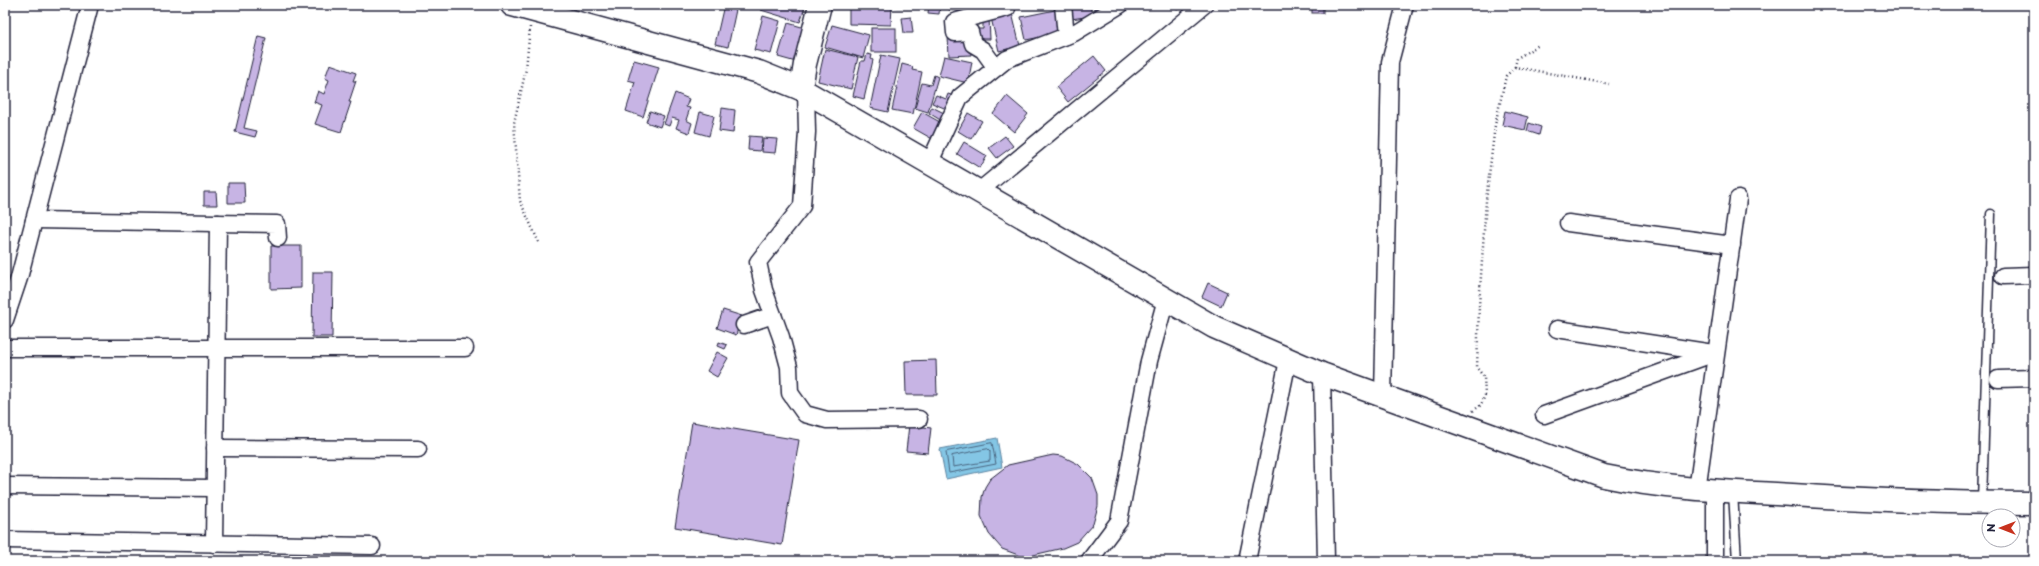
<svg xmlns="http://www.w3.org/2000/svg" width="2039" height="566" viewBox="0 0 2039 566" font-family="'Playpen Sans',sans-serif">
	<rect width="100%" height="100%" fill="#fff"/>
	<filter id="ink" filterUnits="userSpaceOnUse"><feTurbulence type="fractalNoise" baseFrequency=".025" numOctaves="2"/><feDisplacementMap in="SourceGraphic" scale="8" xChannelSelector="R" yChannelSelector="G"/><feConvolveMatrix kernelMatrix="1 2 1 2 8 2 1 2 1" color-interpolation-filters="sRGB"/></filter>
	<g filter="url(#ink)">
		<!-- water -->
		<polygon fill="#84c6e5" stroke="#5d84a1" points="997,438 1002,467 946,479 940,449"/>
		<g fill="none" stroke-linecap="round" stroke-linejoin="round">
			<!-- shore -->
			<g stroke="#49647f" stroke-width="1">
				<polygon points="992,443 996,464 949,473 946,452"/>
				<polygon points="988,449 990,451 990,461 953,467 952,456"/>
			</g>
		</g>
		<!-- building -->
		<g fill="#c7b4e4" stroke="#22223b">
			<polygon points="724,5 737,5 728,47 715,44"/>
			<polygon points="763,5 800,5 805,7 800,22 761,10"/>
			<polygon points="849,5 892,5 891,25 849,24"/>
			<rect x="896" y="5" width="16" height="2"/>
			<polygon points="929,5 940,5 939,14 928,13"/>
			<polygon points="949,5 972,5 971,12 949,10"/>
			<polygon points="1069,5 1090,5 1092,16 1071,19"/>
			<polygon points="1093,5 1115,5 1094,9"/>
			<polygon points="1173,5 1183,5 1177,10"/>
			<rect x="1312" y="5" width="11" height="8"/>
			<rect x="1324" y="5" width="13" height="2"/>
			<rect x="1346" y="5" width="40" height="2"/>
			<polygon points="1055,10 1060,33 1026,40 1021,17"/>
			<polygon points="1012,13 1020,46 999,51 991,18"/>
			<polygon points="763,16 780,21 771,54 754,50"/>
			<polygon points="911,17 913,33 904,33 902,18"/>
			<polygon points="989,18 990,39 973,39 972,20 975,19 975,29 983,29 983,19"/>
			<polygon points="788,23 805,28 796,62 778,57"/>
			<polygon points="832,25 869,35 863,58 825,47"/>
			<rect x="871" y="28" width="25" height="24"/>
			<polygon points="258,36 266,38 244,128 257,131 255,137 235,132"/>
			<polygon points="971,36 971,55 949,56 948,37"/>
			<polygon points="825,49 858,57 851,89 818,81"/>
			<polygon points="867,54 872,55 871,59 873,60 864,99 853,96 861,61 865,61"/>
			<polygon points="881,55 900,59 888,112 870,108"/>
			<polygon points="944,56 972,62 968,83 939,76"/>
			<polygon points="1094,56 1106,71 1068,102 1056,87"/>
			<polygon points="634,60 659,67 643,117 626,111 635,82 628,80"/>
			<polygon points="330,64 356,73 353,81 356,81 349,102 351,102 341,132 315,124 322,105 314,102 318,91 324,94 329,80 325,78"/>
			<polygon points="902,64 913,67 912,70 922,72 913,114 892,110"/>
			<polygon points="934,75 938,77 928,112 915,108 922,83 931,85"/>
			<polygon points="675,93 689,99 686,107 690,108 686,120 692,123 689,133 676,128 679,120 672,118 669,126 664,124"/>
			<polygon points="948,94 954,96 949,110 932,103 936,95 946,99"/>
			<polygon points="1007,96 1028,114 1014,132 993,114"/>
			<polygon points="932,107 946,114 942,121 929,113"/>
			<polygon points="722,108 735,110 733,133 719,131"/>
			<polygon points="650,111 664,116 660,127 646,122"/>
			<polygon points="1505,111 1528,117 1525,130 1502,125"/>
			<polygon points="700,112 714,116 709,136 695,132"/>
			<polygon points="922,112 945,125 936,141 913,128"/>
			<polygon points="968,113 982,121 971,139 958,131"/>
			<polygon points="1529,123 1541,127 1539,135 1527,131"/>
			<polygon points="749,136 762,137 760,151 748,150"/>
			<polygon points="1005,136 1013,146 997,158 989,148"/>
			<polygon points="763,138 777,139 775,153 762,152"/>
			<polygon points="964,142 987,156 980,168 957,154"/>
			<polygon points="228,183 244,183 245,203 228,203"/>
			<polygon points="204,192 216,192 217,205 204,205"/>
			<polygon points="271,246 301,246 301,288 271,289"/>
			<polygon points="313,272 333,272 332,337 312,337"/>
			<polygon points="1208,283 1227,292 1221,306 1202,297"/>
			<polygon points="723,310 742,316 736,335 717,328"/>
			<polygon points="719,342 727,345 725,349 718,346"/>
			<polygon points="717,352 728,358 717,377 707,371"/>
			<polygon points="936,360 937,395 906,395 905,361"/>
			<polygon points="692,422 799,440 782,545 675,527"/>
			<polygon points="909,425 931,428 928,453 906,451"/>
			<polygon points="1053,455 1062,456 1078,464 1092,478 1098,495 1098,506 1093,524 1077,542 1063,548 1029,556 1021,556 1002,549 989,534 981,516 982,497 985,487 990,479 1008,465"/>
		</g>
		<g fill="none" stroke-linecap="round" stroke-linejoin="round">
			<defs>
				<g id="lane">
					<polyline points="1733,492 1737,561"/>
					<polyline points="1982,502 1991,214"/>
				</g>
				<g id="street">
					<polyline points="1063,5 1066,36"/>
					<polyline points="996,68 983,50 973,44 970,32 955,33 954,22 1007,8 1007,5"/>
					<polyline points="806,91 807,132 802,206 758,262 764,290 781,337 789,367 790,393 805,414 827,420 919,419"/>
					<polyline points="929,164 960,97 1007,59 1074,33 1120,5"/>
					<polyline points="978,192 1204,5"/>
					<polyline points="34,220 277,224 278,238"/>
					<polyline points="1568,223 1732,245"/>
					<polyline points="2003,276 2034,275"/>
					<polyline points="5,320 19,278 90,5"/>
					<polyline points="744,325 773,315"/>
					<polyline points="1557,329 1713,353"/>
					<polyline points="5,348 465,348"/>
					<polyline points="1322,374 1326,561"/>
					<polyline points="1998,379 2034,378"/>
					<polyline points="1383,397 1390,62 1405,5"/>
					<polyline points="1544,415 1715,353"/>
					<polyline points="215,448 418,449"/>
					<polyline points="5,486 214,488"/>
					<polyline points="1697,490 1738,199"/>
					<polyline points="1715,490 1715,561"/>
					<polyline points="5,540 372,546"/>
					<polyline points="214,544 218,223"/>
					<polyline points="1089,561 1119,521 1149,361 1166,299"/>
					<polyline points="1247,561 1288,360"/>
				</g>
				<g id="secondary">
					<path d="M512 5 759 72 801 89 1214 327 1322 374 1604 476C1661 488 1718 491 1776 494 1862 500 1948 503 2034 503"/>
					<polyline points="801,89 805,64 820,5"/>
				</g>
			</defs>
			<!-- lane casing -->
			<use href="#lane" stroke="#22223b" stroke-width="11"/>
			<!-- street casing -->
			<use href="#street" stroke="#22223b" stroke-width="19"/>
			<!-- secondary casing -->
			<use href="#secondary" stroke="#22223b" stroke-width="25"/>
			<!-- path -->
			<g stroke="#22223b" stroke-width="2.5" stroke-dasharray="1 3" stroke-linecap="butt">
				<polyline points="530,27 526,69 514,123 520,201 540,245"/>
				<polyline points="1515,67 1517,58 1539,45"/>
				<polyline points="1473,411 1481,405 1485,395 1484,377 1477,368 1479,306 1486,201 1495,125 1506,76 1515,67 1609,84"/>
			</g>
			<!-- lane -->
			<use href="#lane" stroke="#fff" stroke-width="8"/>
			<!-- street -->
			<use href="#street" stroke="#fff" stroke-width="16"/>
			<!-- secondary -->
			<use href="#secondary" stroke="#fff" stroke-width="22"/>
		</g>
	</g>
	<!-- margin -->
	<rect width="2039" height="566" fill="none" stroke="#fff" stroke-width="20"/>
	<rect x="10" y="10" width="2019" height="546" fill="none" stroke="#22223b" stroke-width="1.5" filter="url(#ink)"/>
	<!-- north arrow -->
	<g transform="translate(2001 528) rotate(270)"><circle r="19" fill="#ffffff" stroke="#a7a7b1"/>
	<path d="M0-3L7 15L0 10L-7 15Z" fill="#c8321e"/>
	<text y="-6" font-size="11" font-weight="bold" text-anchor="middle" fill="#22223b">N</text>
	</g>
</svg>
